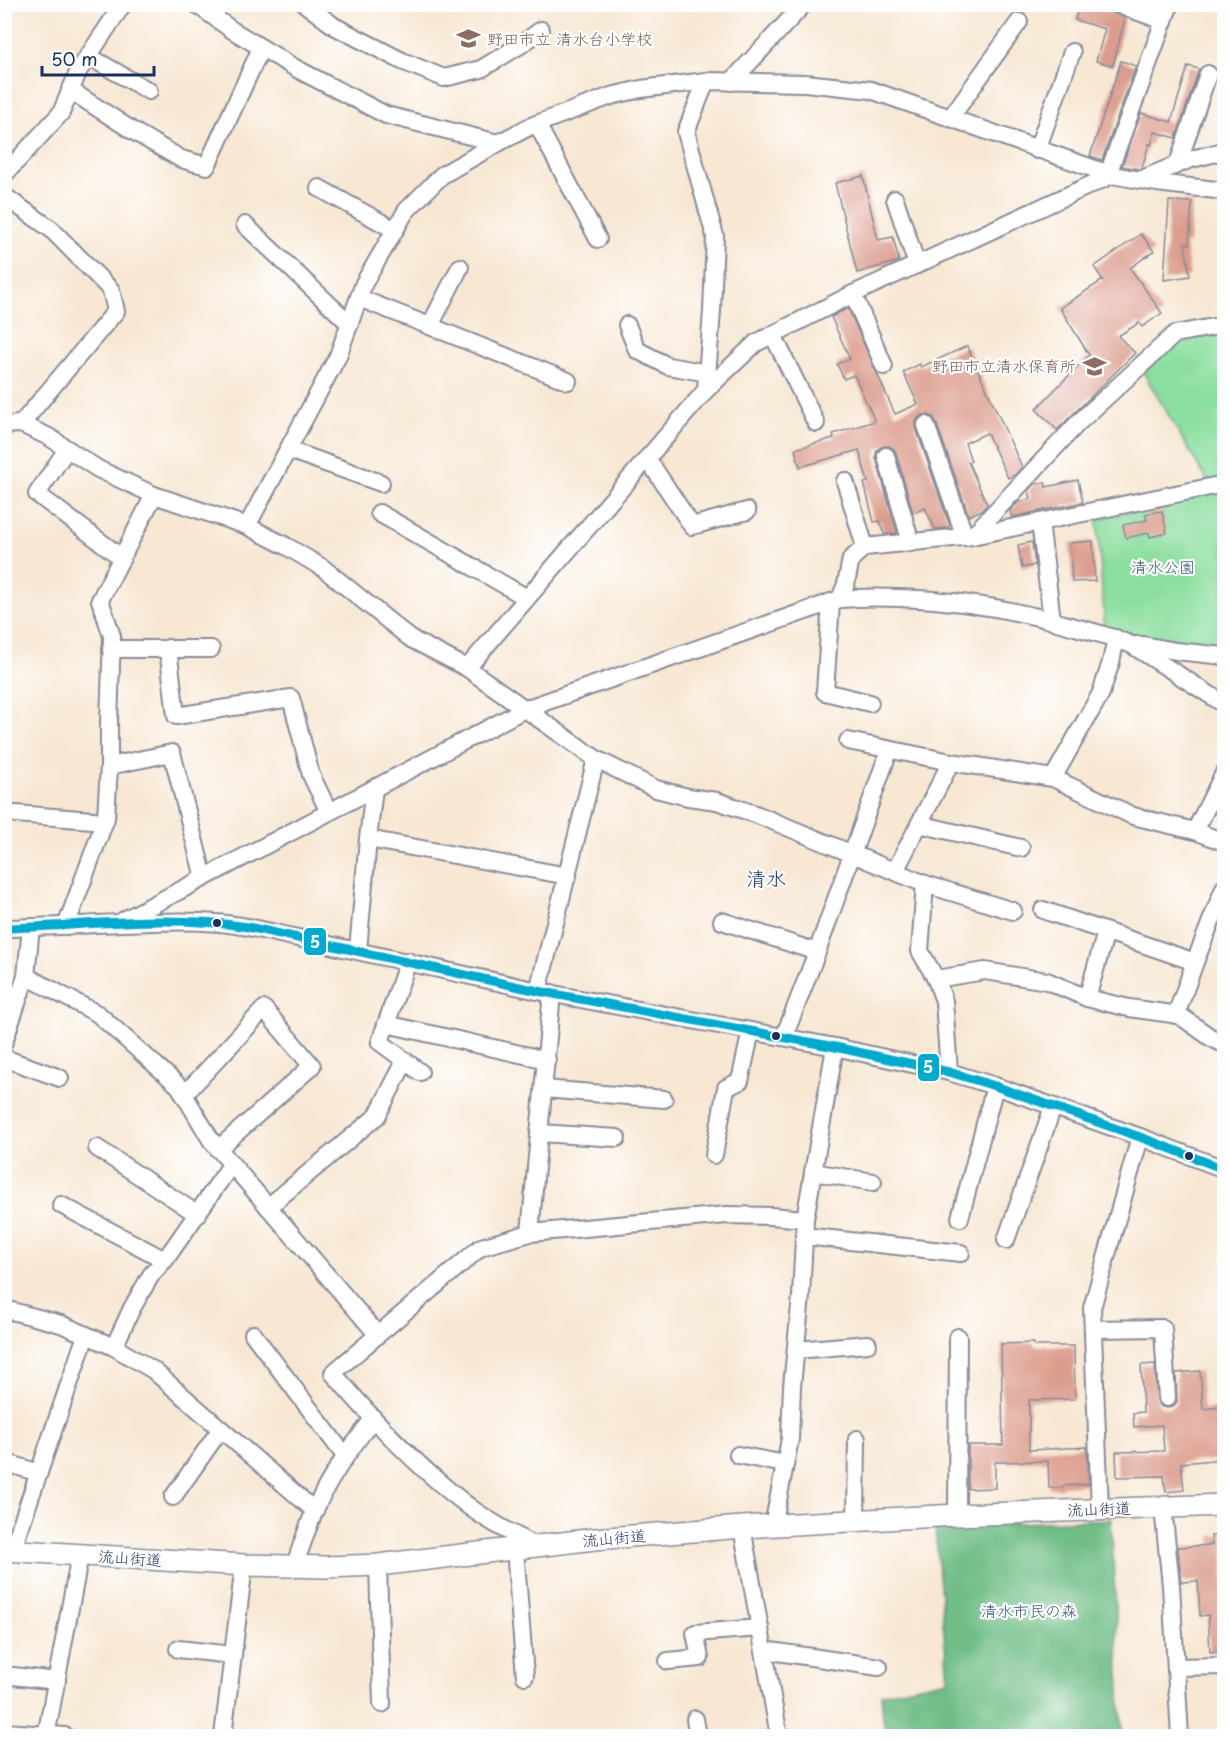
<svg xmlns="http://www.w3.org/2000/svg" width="1229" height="1741" viewBox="0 0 1229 1741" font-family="'Playpen Sans','Klee One',sans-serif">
	<rect width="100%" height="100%" fill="#fff"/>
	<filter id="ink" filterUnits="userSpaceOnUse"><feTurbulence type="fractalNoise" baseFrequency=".0167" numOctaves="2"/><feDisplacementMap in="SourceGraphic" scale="12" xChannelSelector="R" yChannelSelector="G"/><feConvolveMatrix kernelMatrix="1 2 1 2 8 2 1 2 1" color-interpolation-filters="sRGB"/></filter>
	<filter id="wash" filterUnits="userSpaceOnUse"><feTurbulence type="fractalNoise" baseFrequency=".008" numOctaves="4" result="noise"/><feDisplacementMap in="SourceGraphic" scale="24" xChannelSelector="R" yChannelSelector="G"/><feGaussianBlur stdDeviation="1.35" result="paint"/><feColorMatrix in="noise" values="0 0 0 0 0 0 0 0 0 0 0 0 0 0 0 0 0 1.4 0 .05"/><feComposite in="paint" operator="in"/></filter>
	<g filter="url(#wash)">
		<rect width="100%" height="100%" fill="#f7e7d3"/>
		<!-- green -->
		<polygon fill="#8bde9f" stroke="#53867e" stroke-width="1.5" points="1224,330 1224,652 1184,649 1105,631 1097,519 1214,492 1143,372 1181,338"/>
		<!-- forest -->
		<polygon fill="#70bd86" stroke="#467672" stroke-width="1.5" points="1111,1519 1122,1729 1126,1736 885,1736 881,1694 948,1680 935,1527"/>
		<g id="blocks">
			<!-- building -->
			<g fill="#db9c8d">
				<polygon points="1080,4 1099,4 1098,7 1125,18 1113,66 1096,61 1105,29 1075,20"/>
				<polygon points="1121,61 1136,66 1102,160 1090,156"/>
				<polygon points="1188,66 1199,69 1176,138 1155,132 1151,145 1149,144 1142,168 1139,169 1122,166 1141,113 1171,122"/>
				<polygon points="863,176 878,240 893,237 899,261 857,273 835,183"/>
				<polygon points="1169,201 1192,202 1189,244 1185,243 1190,276 1164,280"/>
				<polygon points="1141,234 1154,251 1130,268 1162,313 1142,327 1139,323 1118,336 1135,353 1057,430 1036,409 1089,355 1060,308 1103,280 1094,267"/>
				<polygon points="848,308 895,414 918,404 903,372 920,364 921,367 967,346 1022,467 1015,475 1008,478 987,433 965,443 971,461 968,462 987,504 982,510 969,516 936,422 933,417 929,415 923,415 918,418 916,422 916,428 950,526 946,528 935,529 925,508 913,513 896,453 894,449 889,446 884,446 879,448 876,453 876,458 897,533 884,534 880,521 874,522 864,483 868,482 859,450 800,467 795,449 834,438 833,434 875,421 854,375 844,379 837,364 850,359 831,317"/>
				<polygon points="1078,480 1083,502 1012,517 1010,510 1019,502 1031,499 1029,491 1035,484 1045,482 1046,487"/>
				<polygon points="1162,511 1167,533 1150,537 1149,533 1126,538 1123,525 1147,520 1145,514"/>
				<polygon points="1093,541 1095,581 1072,582 1070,543"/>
				<polygon points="1032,542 1035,565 1022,568 1018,545"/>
				<polygon points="1034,1343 1034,1346 1074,1346 1075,1399 1029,1400 1029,1450 1087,1447 1089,1484 1063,1486 1063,1488 1049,1488 1048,1461 995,1462 995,1488 968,1489 968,1445 1003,1445 1001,1344"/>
				<polygon points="1155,1364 1157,1399 1158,1403 1162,1407 1168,1408 1173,1406 1177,1402 1176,1373 1200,1371 1203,1409 1224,1407 1224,1459 1181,1463 1184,1490 1166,1492 1164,1476 1117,1477 1116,1452 1164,1451 1162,1425 1134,1427 1133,1413 1143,1412 1141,1365"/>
				<polygon points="1224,1535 1224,1651 1210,1652 1208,1615 1200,1616 1198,1581 1181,1582 1178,1547 1212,1545 1211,1536"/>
			</g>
		</g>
	</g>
	<g filter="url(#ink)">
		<use href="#blocks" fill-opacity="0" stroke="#898b98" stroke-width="1.5"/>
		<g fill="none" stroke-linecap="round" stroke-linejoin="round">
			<defs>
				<g id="minor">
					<polyline points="196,4 232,30 297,69 386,115 498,143"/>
					<polyline points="305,4 334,26 402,61 444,78 481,69 522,44 541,30"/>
					<polyline points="1116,4 1164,21"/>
					<polyline points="88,56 149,91"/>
					<polyline points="731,82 804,4"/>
					<polyline points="70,90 133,131 181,159 207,166 261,48"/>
					<polyline points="951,117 1019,22"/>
					<polyline points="537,124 598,239"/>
					<polyline points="1037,150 1072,52"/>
					<polyline points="1178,164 1208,74"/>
					<polyline points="1108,174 1170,4"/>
					<polyline points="4,175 61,113 79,70 123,4"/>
					<polyline points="1140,180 1188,160 1224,151"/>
					<polyline points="319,188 395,230"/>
					<polyline points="4,196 51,229 111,290 116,311 21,424"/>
					<polyline points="895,199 917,265"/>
					<polyline points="245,225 350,324"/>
					<polyline points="853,294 884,366"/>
					<polyline points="359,298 568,381"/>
					<polyline points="627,325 637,350 668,366 708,373"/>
					<polyline points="430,326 460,267"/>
					<polyline points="773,335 816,423"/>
					<polyline points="706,390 712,311 715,236 686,132 706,81"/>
					<polyline points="4,425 21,424 49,437 98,469 154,495 247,526 286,546 323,568 411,639 467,668 596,759 656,789 688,797 717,801 758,815 925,884 1013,911"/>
					<polyline points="926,425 965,537"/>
					<polyline points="67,449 37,494 122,558"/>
					<polyline points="289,450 381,483"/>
					<polyline points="886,456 911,543"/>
					<polyline points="647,458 692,526 747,511"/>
					<polyline points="845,481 865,547"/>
					<polyline points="379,513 527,598"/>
					<polyline points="1040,522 1052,620"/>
					<polyline points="247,526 338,356 364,283 406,211 442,175 498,143 531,126 611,96 641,89 706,81 805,83 871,90 1112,175 1157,183 1224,191"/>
					<polyline points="972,536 1078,423 1175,334 1224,325"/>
					<polyline points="840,599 846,584 851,559 865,547 972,536 1224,484"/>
					<polyline points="831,602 825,692 870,703"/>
					<polyline points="1136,645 1143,645 1176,651 1224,656"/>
					<polyline points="168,648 176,716 291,698 311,775 329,812"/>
					<polyline points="111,649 211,649"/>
					<polyline points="467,668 706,390 756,343 853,294 1112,175"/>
					<polyline points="848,741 951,762 1053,778 1133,816 1195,831 1224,773"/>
					<polyline points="109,766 172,753 204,878"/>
					<polyline points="1053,778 1101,693 1111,662 1116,638"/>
					<polyline points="16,814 105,821"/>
					<polyline points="919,824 1021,848"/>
					<polyline points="1195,831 1224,842"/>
					<polyline points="368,839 568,876"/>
					<polyline points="895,871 951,762"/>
					<polyline points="925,884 920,951 936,979 944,1001 949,1072"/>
					<polyline points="1043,910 1195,962 1224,888"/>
					<path d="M122 921 525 709 840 599C860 597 879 597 900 598 960 600 1018 610 1075 627 1095 632 1113 637 1132 645L1224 704"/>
					<polyline points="722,921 817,952"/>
					<polyline points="66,926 106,818 109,766 109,722 112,636 100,600 154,495"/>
					<path d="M4 928C54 927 103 923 152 922 185 921 215 921 248 927L538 991 835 1047 949 1072 995 1086 1140 1137 1224 1169"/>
					<polyline points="358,950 368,839 374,788"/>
					<polyline points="408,961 380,1042 420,1072"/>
					<polyline points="26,976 98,1014 179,1086 211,1140 377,1334"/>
					<polyline points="936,979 985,971 1047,981 1087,998 1129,1008 1179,1015 1210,1037 1219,1042 1224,1043"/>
					<polyline points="538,991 596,759"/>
					<polyline points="1087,998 1106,932"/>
					<polyline points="1176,1015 1195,962"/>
					<polyline points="386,1024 547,1060"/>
					<polyline points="784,1037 817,952 889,751"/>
					<polyline points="4,1042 26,976 31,927"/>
					<polyline points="4,1058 60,1078"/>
					<polyline points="544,1089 664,1099"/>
					<polyline points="184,1095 264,1009 312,1066 218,1149"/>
					<polyline points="540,1133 617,1138"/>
					<polyline points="97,1148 197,1214"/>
					<polyline points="714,1155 726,1088 740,1081 751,1031"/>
					<polyline points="813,1172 873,1182"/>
					<polyline points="61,1205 165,1260"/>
					<polyline points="268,1207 377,1116 405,1061"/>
					<polyline points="960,1218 995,1086"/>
					<polyline points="530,1233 552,993"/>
					<polyline points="804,1236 961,1253"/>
					<polyline points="1006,1240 1053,1107"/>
					<polyline points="4,1309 61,1324 114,1347 153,1370 315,1511"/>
					<polyline points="1093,1329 1163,1328 1167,1398"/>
					<polyline points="253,1334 345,1456"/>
					<polyline points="114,1347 132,1308 151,1275 167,1257 231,1165"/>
					<polyline points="796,1350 868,1344"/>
					<polyline points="738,1455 785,1464"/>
					<polyline points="4,1462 39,1473"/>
					<polyline points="173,1497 220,1430"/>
					<polyline points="1163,1507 1171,1586 1180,1736"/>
					<polyline points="1100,1509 1092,1308 1140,1137"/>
					<polyline points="957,1515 958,1337"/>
					<polyline points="856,1521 857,1439"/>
					<polyline points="773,1526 790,1439 792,1386 801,1296 805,1219 835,1047"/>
					<polyline points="742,1527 779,1736"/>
					<path d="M534 1546C512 1533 487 1521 467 1505 417 1467 374 1421 333 1373L481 1247 530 1233 727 1215 771 1216 805 1219"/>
					<polyline points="515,1549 525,1676"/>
					<polyline points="12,1551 86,1335"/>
					<polyline points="378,1565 382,1704"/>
					<path d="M294 1567C302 1545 309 1522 319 1501 333 1472 353 1445 373 1419"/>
					<polyline points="178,1649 232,1655"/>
					<polyline points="764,1650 879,1667"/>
					<polyline points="668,1661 700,1658 695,1633 760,1628"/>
					<polyline points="1176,1667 1224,1666"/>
					<polyline points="4,1675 57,1681"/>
					<polyline points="695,1719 698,1736"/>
					<polyline points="4,1732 65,1736"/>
					<polyline points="46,1736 80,1555"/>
					<polyline points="223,1736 244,1565"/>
				</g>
				<polyline id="major" points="4,1550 244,1565 326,1567 378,1565 595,1539 742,1527 957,1515 1224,1505"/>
			</defs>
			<!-- minor casing -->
			<use href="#minor" stroke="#898b98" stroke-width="20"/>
			<!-- major casing -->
			<use href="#major" stroke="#898b98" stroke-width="24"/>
			<!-- minor -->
			<use href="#minor" stroke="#fff" stroke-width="16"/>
			<!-- major -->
			<use href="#major" stroke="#fff" stroke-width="21"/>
			<defs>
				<path id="bus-1" d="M4 928C85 926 168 914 248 927L538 991 835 1047 949 1072 995 1086 1140 1137 1224 1169"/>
			</defs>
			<!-- bus-1 casing -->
			<use href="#bus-1" stroke="#fff" stroke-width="14"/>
			<!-- bus-1 -->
			<use href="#bus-1" stroke="#00a9ce" stroke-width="9"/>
		</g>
	</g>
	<!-- icons -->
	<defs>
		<symbol id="school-bare" viewBox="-9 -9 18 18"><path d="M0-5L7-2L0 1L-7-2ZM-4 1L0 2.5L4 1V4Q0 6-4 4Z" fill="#8d6e63" stroke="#fff" stroke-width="2.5" paint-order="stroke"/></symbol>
	</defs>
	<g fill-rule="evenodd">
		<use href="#school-bare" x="452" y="22" width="33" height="33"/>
		<use href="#school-bare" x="1078" y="350" width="33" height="33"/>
	</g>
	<!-- markers -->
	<g fill="#1b2f5e" stroke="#fff" stroke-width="2">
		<circle cx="217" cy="923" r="5"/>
		<circle cx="776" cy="1036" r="5"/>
		<circle cx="1189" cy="1156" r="5"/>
	</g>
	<g text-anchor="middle" stroke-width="4.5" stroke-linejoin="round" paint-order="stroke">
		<!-- education labels -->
		<g font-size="16" fill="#785e54" stroke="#fff" text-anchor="start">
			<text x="487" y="45">野田市立 清水台小学校</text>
			<text x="1076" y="372" text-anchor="end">野田市立清水保育所</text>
		</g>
		<!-- park labels -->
		<g font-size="16" fill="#375b6e" stroke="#fff">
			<text x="1163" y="573">清水公園</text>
			<text x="1029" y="1617">清水市民の森</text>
		</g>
		<!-- street labels -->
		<g font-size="16" fill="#1b2f5e" stroke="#fff">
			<text transform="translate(1099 1509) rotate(-2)" y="6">流山街道</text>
			<text transform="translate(614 1538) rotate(-5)" y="6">流山街道</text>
			<text transform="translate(130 1558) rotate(4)" y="6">流山街道</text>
		</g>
		<!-- quarter labels -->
		<g font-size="20" fill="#1b2f5e" stroke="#fff">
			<text x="766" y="886">清水</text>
		</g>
	</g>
	<g stroke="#fff" stroke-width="2">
		<rect x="303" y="927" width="24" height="29" rx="6" fill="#00a9ce"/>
		<rect x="917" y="1053" width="23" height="29" rx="6" fill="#00a9ce"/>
	</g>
	<g font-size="16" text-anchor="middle" font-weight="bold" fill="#fff">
		<text x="315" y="948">5</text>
		<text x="928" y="1073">5</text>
	</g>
	<!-- margin -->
	<rect width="1229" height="1741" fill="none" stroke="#fff" stroke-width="24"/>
	<!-- scale -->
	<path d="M42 66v9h112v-9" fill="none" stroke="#1b2f5e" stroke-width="3"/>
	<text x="51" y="66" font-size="18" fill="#1b2f5e" stroke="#ffffff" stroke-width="4.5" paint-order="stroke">50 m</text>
</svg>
